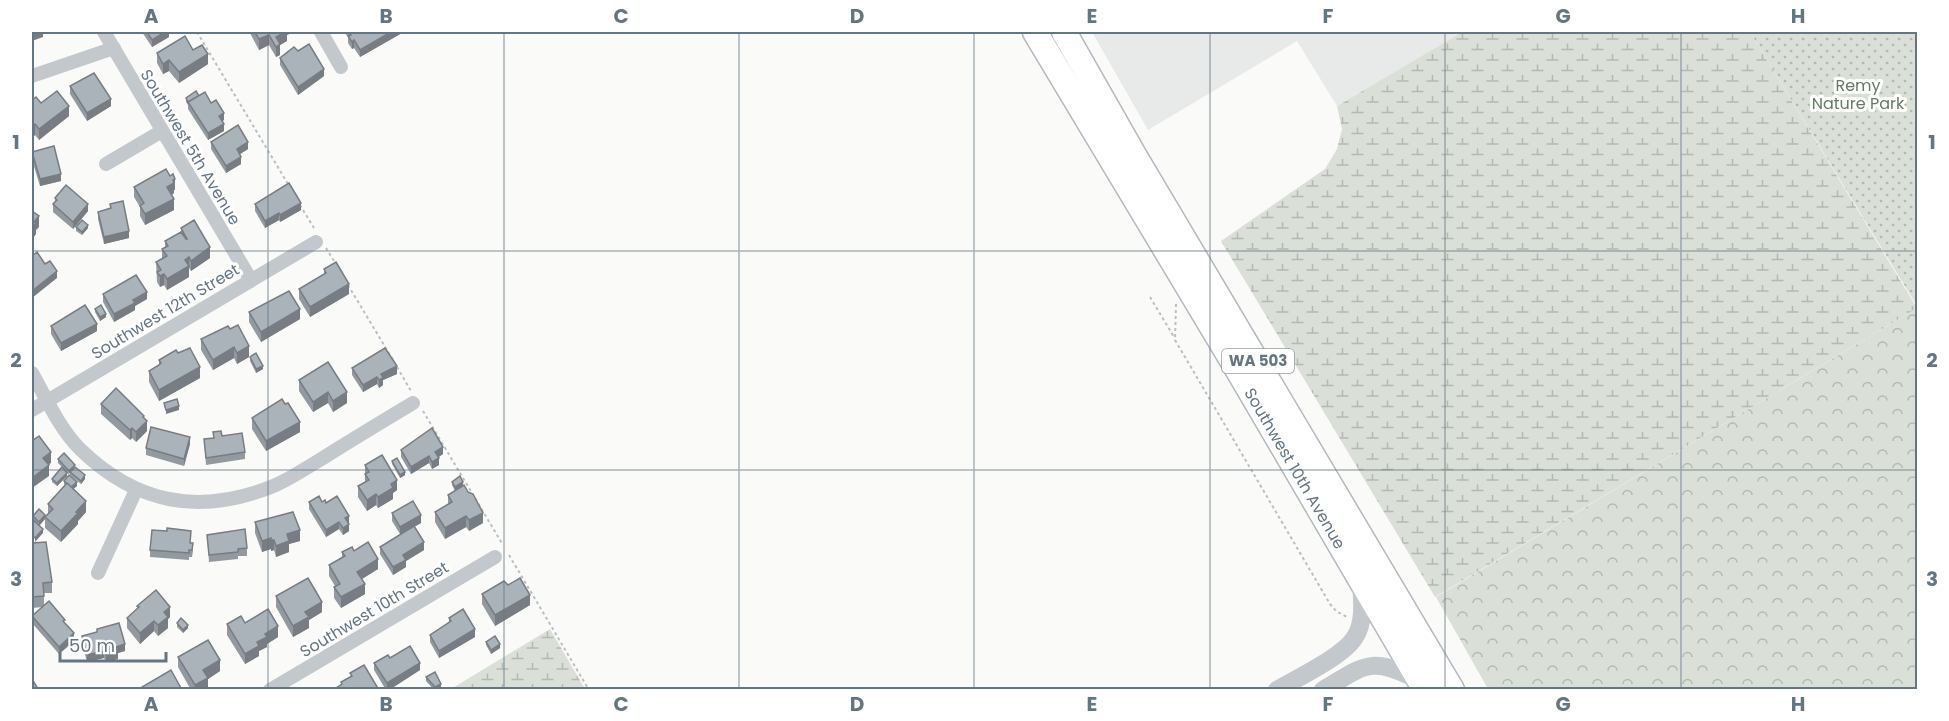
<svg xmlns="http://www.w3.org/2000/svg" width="1949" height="721" viewBox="0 0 1949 721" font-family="Poppins,sans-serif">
	<defs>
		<pattern id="forest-crowns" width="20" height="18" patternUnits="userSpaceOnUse" patternTransform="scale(1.5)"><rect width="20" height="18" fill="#dadfd7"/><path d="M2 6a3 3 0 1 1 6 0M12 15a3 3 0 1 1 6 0" fill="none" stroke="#b4b9b4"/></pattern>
		<pattern id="wetland-marsh" width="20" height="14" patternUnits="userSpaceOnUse" patternTransform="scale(1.5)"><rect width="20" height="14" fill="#dadfd7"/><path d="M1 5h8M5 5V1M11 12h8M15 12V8" fill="none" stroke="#b4b9b4"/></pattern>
		<pattern id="park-dots" width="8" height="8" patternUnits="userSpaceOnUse" patternTransform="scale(1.5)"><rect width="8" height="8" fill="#dadfd7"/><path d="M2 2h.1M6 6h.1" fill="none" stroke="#b4b9b4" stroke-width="1.8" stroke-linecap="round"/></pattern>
	</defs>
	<rect width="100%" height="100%" fill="#fafaf8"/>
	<!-- built -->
	<polygon fill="#e8e9e9" points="1092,32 1462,32 1337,106 1297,41 1148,130"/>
	<!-- forest -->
	<polygon fill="url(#forest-crowns)" points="1917,308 1917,689 1488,689 1436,597"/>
	<!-- wetland -->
	<g fill="url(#wetland-marsh)">
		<polygon points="1462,32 1750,32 1917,308 1435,597 1221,241 1325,169 1337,149 1342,129 1337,106"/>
		<polygon points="550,629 585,689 451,689"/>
	</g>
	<!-- park -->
	<polygon fill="url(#park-dots)" points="1750,32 1917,32 1917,306"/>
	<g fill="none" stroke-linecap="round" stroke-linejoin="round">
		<defs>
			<g id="trunk">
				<path id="s1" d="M1035 32 1236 367 1425 690"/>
				<polyline points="1064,32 1134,155 1452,690"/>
			</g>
		</defs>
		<!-- trunk casing -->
		<use href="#trunk" stroke="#b4b9bd" stroke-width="27"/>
		<!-- path -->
		<g stroke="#bbbfc2" stroke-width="2" stroke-dasharray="3 3" stroke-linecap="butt">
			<polyline points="197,32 288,184"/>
			<polyline points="300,205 314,228"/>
			<polyline points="326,248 336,264"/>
			<polyline points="348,285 393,360"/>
			<polyline points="1150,297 1174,337"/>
			<polyline points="1176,304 1175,340 1330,604 1336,611 1347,617"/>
			<polyline points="397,367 411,391"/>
			<polyline points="423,411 503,545"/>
			<polyline points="509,555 589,690"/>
		</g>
		<!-- minor -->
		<g stroke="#c3c8cc" stroke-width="14">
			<polyline points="104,32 251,280"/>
			<polyline points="321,32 341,67"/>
			<polyline points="32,76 114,48"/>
			<polyline points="106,164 162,131"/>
			<path d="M32 373C46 398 60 430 81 450 137 504 199 515 271 487 289 480 306 468 323 458 353 439 383 421 413 403"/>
			<polyline points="32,410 316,242"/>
			<polyline points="98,573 136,490"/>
			<polyline points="270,690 495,557"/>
		</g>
		<!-- tertiary -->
		<g stroke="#c3c8cc" stroke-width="18">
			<path d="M1277 690C1297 678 1344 656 1355 637 1365 622 1362 599 1361 582"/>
			<path d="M1323 690C1368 663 1370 657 1419 680"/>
		</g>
		<!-- trunk -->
		<use href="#trunk" stroke="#fff" stroke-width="24"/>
	</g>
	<!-- wall -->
	<g fill="#929a9f">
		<polygon points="142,32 169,32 169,37 152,47"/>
		<polygon points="250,32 293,32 287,35 287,41 280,45 280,55 276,57 269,45 259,50 250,33"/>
		<polygon points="344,32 402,32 402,33 360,57 354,48 352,49 348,43 348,37"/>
		<polygon points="193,50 208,64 179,83 169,71 163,74 157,63 157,53"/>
		<polygon points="298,51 324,76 298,95 280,65 280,58"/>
		<polygon points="70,86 111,106 87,121 70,94"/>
		<polygon points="199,96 211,103 224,120 222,121 224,131 208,140 188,109 188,105 186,102 186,98"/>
		<polygon points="32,100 41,103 69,116 39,140 35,135 32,138"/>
		<polygon points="211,142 248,149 240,154 241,164 226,173 211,149"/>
		<polygon points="32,152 61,181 40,186 32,160"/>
		<polygon points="134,187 175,190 174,190 174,193 172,195 174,210 145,225 140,216 140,207 134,197"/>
		<polygon points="55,198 88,211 73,229 53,212 53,204 55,202"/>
		<polygon points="110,204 129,238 104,244 98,219 98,212 110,209"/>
		<polygon points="255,204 301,210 280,222 279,220 265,228 255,211"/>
		<polygon points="76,227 88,228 82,235 76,231"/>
		<polygon points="181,228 210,258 191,271 189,268 189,277 167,290 164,285 160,287 157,282 156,262 162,258 162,249 165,247 165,241 181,232"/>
		<polygon points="324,269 349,294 310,317 299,299 299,289 324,274"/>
		<polygon points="103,294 147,299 135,306 135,310 114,322 103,302"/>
		<polygon points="95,309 106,317 100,321 95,312"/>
		<polygon points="249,312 300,319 261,342 249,322"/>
		<polygon points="51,326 97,331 61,351 51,334"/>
		<polygon points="228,326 249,357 237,364 234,358 213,370 201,350 201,339"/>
		<polygon points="178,353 200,378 159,401 149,382 149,371 159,366 159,360"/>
		<polygon points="250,357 263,369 256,373 250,361"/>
		<polygon points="328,362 347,403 333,412 328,403 313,412 299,391 299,380"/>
		<polygon points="352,368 397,374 383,380 383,385 379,388 377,384 363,392 352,375"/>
		<polygon points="101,404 144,418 147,431 136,442 132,438 130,440 101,414"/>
		<polygon points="285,404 300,432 266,451 252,429 252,418"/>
		<polygon points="213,432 222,436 245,452 245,459 206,465 204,439 213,438"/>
		<polygon points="190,444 184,466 146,455 146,448"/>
		<polygon points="401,450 443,454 439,457 439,465 432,469 429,463 411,474 401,457"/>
		<polygon points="58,459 75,467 85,479 81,484 70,475 70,473 69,474 67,473 67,476 57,486 52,482 52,479 64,469 58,463"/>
		<polygon points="392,461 405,475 400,478 392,464"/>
		<polygon points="365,465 397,490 393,493 393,499 378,508 376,505 367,511 358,497 358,486 365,482"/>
		<polygon points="64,481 77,486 73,489 86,512 78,521 78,524 61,542 45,528 45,519 39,526 33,520 33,516 45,517 48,514 48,504 65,485 64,484"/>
		<polygon points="452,482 463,486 483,523 469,531 466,527 445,539 435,522 435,512 448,504 448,495 455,491 452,485"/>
		<polygon points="309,502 326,503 349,523 348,524 349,531 343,535 339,529 326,537 309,509"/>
		<polygon points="392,513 421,523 414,527 424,550 406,561 406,567 393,575 380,554 380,547 400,534 392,521"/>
		<polygon points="255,522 300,541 289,544 289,552 276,557 274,550 271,551 271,549 262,552 255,533"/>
		<polygon points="207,535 247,548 247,556 238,556 238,559 209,562"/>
		<polygon points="32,543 52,582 52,593 44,593 44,606 65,623 74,641 59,654 32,623 32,616 43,607 32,608"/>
		<polygon points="190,543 193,551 192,557 189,557 189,560 150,557 150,550"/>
		<polygon points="354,551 378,569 362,579 365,594 341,608 334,598 334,587 335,586 329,576 329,565 342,557 342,552"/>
		<polygon points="482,594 530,605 495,626 482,604"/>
		<polygon points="276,596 322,612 309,620 309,628 293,637 276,607"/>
		<polygon points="137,606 170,617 168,619 168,628 158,636 154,631 140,644 127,628 127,618 137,609"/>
		<polygon points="449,618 475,637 439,658 430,642 430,635 449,622"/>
		<polygon points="177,623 188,628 183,633 177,627"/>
		<polygon points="245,623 278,637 267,644 267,647 259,651 259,656 245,664 227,635 227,624"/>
		<polygon points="97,629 125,651 118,653 118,659 106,662 104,658 87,662 82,643 82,636 97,632"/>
		<polygon points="486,642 500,648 491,654 486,645"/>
		<polygon points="178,657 220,671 208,679 208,688 205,690 191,690 178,667"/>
		<polygon points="390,658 420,670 389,690 386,690 374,670 374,663"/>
		<polygon points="426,677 441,688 437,690 434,690 426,681"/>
	</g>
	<!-- shaded-wall -->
	<g fill="#777d82">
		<polygon points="38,32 43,32 43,37 32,41 32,34"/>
		<polygon points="165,32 169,32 169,37 152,47 152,40"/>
		<polygon points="285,32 293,32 287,35 287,41 280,45 280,55 276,57 276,37"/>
		<polygon points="391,32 402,32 402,33 360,57 360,50"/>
		<polygon points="269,35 269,45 259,50 259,39"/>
		<polygon points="354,40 354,48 352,49 352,42"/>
		<polygon points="208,54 208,64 179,83 179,72"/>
		<polygon points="169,60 169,71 163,74 163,64"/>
		<polygon points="324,69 324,76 298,95 298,87"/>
		<polygon points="111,99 111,106 87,121 87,113"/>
		<polygon points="69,106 69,116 39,140 39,129"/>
		<polygon points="224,113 224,120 219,123 219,116"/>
		<polygon points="35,124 35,135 32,138 32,127"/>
		<polygon points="224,124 224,131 208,140 208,133"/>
		<polygon points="248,142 248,149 237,156 237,149"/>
		<polygon points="241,157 241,164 226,173 226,166"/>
		<polygon points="61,174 61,181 40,186 40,179"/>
		<polygon points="175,179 175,190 174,190 174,193 167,197 167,187"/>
		<polygon points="174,199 174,210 145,225 145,214"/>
		<polygon points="301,203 301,210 280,222 280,215"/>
		<polygon points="88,204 88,211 73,229 73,222"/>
		<polygon points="279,213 279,220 265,228 265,221"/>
		<polygon points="39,216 39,227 36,230 36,234 32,240 32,229 34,222"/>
		<polygon points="88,225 88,228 82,235 82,232"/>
		<polygon points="129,231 129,238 104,244 104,237"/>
		<polygon points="210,247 210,258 191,271 191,261"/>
		<polygon points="189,257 189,277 167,290 167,279 185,260"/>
		<polygon points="57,271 57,278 32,298 32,291"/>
		<polygon points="164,274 164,285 160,287 160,276"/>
		<polygon points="349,284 349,294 310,317 310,307"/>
		<polygon points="147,292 147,299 135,306 135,310 114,322 114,314 133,300"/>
		<polygon points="300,309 300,319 261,342 261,332"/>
		<polygon points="106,314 106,317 100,321 100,317"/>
		<polygon points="97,324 97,331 61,351 61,343"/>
		<polygon points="249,346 249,357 237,364 237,353"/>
		<polygon points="234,347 234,358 213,370 213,360"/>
		<polygon points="263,366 263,369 256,373 256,369"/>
		<polygon points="397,366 397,374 383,380 383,385 379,388 379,380 381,374"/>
		<polygon points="200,367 200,378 159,401 159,390"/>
		<polygon points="377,377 377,384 363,392 363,385"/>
		<polygon points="328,392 328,403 313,412 313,402"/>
		<polygon points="347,392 347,403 333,412 333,401"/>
		<polygon points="179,406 179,410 166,414 166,410"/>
		<polygon points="144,416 144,423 147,421 147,431 136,442 136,432"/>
		<polygon points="300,422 300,432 266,451 266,441"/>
		<polygon points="132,428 132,438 130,440 130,430"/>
		<polygon points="190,437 190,444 184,466 184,459"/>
		<polygon points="443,447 443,454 435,459 435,452"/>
		<polygon points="51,452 51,463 43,468 43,458"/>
		<polygon points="429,456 429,463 411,474 411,467"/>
		<polygon points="439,458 439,465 432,469 432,462"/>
		<polygon points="49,465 49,476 32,488 32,478"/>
		<polygon points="405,472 405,475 400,478 400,475"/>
		<polygon points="67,473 67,476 57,486 57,483"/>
		<polygon points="85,475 85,479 81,484 81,481"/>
		<polygon points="397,480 397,490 393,493 393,499 378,508 378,497 391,484"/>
		<polygon points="77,482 77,486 71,491 71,488"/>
		<polygon points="463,482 463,486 455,491 455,487"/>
		<polygon points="376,494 376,505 367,511 367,500"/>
		<polygon points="86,501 86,512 78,521 78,524 61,542 61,531"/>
		<polygon points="483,513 483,523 469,531 469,520"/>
		<polygon points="45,515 45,519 39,526 39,522"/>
		<polygon points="421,515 421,523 400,535 400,527"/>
		<polygon points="349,516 349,523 345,526 345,518"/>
		<polygon points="466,516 466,527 445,539 445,528"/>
		<polygon points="339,522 339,529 326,537 326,530"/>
		<polygon points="349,524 349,531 343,535 343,528"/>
		<polygon points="43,529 43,533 35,542 35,538"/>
		<polygon points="300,530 300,541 289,544 289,552 276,557 276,546 287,534"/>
		<polygon points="271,538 271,549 262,552 262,541"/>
		<polygon points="271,540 274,540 274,550 271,551"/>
		<polygon points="424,542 424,550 406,561 406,567 393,575 393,567 403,555"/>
		<polygon points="378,559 378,569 357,582 357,572"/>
		<polygon points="365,584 365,594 341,608 341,597"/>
		<polygon points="530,595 530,605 495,626 495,615"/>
		<polygon points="322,602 322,612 309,620 309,628 293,637 293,626 305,612"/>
		<polygon points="170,607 170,617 168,619 168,628 158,636 158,625 164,612"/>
		<polygon points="154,621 154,631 140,644 140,633"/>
		<polygon points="188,625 188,628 183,633 183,630"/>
		<polygon points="278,626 278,637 267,644 267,647 259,651 259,656 245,664 245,654 265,634"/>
		<polygon points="475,629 475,637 439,658 439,651"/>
		<polygon points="74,633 74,641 59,654 59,647"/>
		<polygon points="125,644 125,651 118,653 118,659 106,662 106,655 116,647"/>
		<polygon points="500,644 500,648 491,654 491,650"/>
		<polygon points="104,651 104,658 87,662 87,655"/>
		<polygon points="220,660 220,671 208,679 208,688 205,690 195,690 195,685 203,670"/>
		<polygon points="420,663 420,670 389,690 387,690 387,683"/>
		<polygon points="441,684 441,688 435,690 435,687"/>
	</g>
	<!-- building -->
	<g fill="#aab3b9" stroke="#777d82" stroke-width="1.5">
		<polygon points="147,32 165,32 152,40"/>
		<polygon points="255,32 285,32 276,37 280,44 276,47 269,35 259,39"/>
		<polygon points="349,32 391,32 360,50 354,40 352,42 348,36 351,35"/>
		<polygon points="185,36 193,50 202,45 208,54 179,72 169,60 163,64 157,53"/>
		<polygon points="309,44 324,69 298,87 280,58 294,47 298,51"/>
		<polygon points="94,73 111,99 87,113 70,86"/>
		<polygon points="57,91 69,106 39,129 35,124 32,127 32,100 36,97 41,103"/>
		<polygon points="196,91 199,96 188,102 186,98"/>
		<polygon points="205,92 211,103 216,100 224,113 219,116 224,124 208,133 188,102"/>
		<polygon points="238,125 248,142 237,149 241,157 226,166 211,142"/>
		<polygon points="54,146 61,174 40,179 32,152"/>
		<polygon points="166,169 170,176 173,174 175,179 173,180 174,183 167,187 174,199 145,214 140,206 144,203 134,187"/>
		<polygon points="289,183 301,203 280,215 279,213 265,221 255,204"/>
		<polygon points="66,185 88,204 73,222 53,204 57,200 55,198"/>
		<polygon points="123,201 129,231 104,237 98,212 111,208 110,204"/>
		<polygon points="32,211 39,216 34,222 36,223 32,229"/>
		<polygon points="82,220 88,225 82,232 76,227"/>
		<polygon points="194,220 210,247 191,261 189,257 185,260 189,266 167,279 164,274 160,276 157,272 161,270 156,262 167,256 162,249 168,246 165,241 181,232 186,239 187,239 181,228"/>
		<polygon points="37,252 45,264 50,261 57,271 32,291 32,256"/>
		<polygon points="336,262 349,284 310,307 299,289 326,273 324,269"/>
		<polygon points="136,275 147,292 133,300 135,303 114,314 103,294"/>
		<polygon points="289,291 300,309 261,332 249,312"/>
		<polygon points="85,305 97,324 61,343 51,326"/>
		<polygon points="101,305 106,314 100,317 95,309"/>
		<polygon points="238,325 249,346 237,353 234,347 213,360 201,339 228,326 230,329"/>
		<polygon points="190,348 200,367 159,390 149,371 159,365 161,363 159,360 176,350 178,353"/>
		<polygon points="385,348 397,366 381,374 383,378 379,380 377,377 363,385 352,368"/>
		<polygon points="256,353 263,366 256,369 250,357"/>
		<polygon points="328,362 347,392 333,401 328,392 313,402 299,380"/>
		<polygon points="116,388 144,416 143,417 147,421 136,432 132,428 130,430 101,404"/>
		<polygon points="177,399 179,406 166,410 164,403"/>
		<polygon points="282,399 285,404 288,403 300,422 266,441 252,418"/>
		<polygon points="151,427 190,437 184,459 146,448"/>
		<polygon points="432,428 443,447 435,452 439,458 432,462 429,456 411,467 401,450"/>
		<polygon points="221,431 222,436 242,433 245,452 206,458 204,439 214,438 213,432"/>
		<polygon points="39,436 51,452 43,458 49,465 32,478 32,441"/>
		<polygon points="64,453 75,465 69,471 58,459"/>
		<polygon points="382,455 397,480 391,484 393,488 378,497 376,494 367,500 358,486 369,480 365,474 369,472 365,465"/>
		<polygon points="397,458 405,472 400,475 392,461"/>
		<polygon points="62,467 67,473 57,483 52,479"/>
		<polygon points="75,467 85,475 81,481 70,472"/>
		<polygon points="69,475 77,482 71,487 64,481"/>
		<polygon points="460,476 463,482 455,487 452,482"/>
		<polygon points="67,483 86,501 76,512 78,513 61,531 45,517 53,509 48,504"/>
		<polygon points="464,485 468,492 473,494 483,513 469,520 466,516 445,528 435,512 452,502 448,495"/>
		<polygon points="319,496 322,502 325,500 326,503 337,496 349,516 345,518 349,524 343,528 339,522 326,530 309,502"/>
		<polygon points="413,501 421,515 400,527 392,513"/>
		<polygon points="39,509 45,515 39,522 33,516"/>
		<polygon points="293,512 300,530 287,534 289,541 276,546 274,540 271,540 271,538 262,541 255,522"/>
		<polygon points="32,519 43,529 35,538 32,535"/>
		<polygon points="414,526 424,542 403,555 406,560 393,567 380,547"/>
		<polygon points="167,528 191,531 190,543 193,543 192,550 189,550 189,553 150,550 152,530 167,531"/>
		<polygon points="245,529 247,548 238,549 238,552 209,555 207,535"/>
		<polygon points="46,542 52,582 43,583 44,596 32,597 32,543"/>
		<polygon points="368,542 378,559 357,572 365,584 341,597 334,587 340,584 329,565 345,556 342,552 352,547 354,551"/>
		<polygon points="308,578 322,602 305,612 309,617 293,626 276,596"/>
		<polygon points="520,578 530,595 495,615 482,594 504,581 508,585"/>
		<polygon points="156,590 170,607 164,612 168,617 158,625 154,621 140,633 127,618 139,607 137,606"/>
		<polygon points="49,601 65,620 63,621 74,633 59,647 32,616"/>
		<polygon points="268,609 278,626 265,634 267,637 257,642 259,646 245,654 227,624 241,616 245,623"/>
		<polygon points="463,609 475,629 439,651 430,635 451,621 449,618"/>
		<polygon points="181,618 188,625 183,630 177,623"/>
		<polygon points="119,623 125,644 116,647 118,652 106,655 104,651 87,655 82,636 97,632 97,629"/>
		<polygon points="495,636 500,644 491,650 486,642"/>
		<polygon points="208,640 220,660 203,670 208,678 195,685 178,657"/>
		<polygon points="410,646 420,663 387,683 374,663 388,655 390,658"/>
		<polygon points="364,665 379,690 333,690 342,684 341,682 352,676 350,673"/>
		<polygon points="171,670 182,690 137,690"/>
		<polygon points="435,672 441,684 435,687 426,677"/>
		<polygon points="32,679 38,689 37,690 32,690"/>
	</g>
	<!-- grid -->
	<path fill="none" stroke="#657683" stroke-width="1.5" stroke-opacity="0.55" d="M268 32V690M504 32V690M739 32V690M974 32V690M1210 32V690M1445 32V690M1681 32V690M32 251H1918M32 470H1918"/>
	<g text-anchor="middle" stroke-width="6" stroke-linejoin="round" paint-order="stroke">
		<!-- shield labels -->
		<rect fill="#fff" stroke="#939fa8" stroke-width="1.5" x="1222" y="349" width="72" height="24" rx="4.5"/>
		<g font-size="15" font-weight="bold" fill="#657683">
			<text x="1258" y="366">WA 503</text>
		</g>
		<!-- park labels -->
		<g font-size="16" fill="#687a64" stroke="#fff">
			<text x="1858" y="91">Remy<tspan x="1858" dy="18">Nature Park</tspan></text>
		</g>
		<!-- street labels -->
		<g font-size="16" fill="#657683" stroke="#fff">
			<text transform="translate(191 147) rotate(59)" y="6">Southwest 5th Avenue</text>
			<text transform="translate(165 311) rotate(-31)" y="6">Southwest 12th Street</text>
			<text dy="6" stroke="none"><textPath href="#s1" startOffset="508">Southwest 10th Avenue</textPath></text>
			<text transform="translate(374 609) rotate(-31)" y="6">Southwest 10th Street</text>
		</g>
	</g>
	<!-- border -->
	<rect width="1949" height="721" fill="none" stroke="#ffffff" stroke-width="66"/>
	<!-- scale -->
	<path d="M60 652v9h106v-9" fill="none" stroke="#657683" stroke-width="3"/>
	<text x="69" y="652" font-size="18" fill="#657683" stroke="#ffffff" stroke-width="4.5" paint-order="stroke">50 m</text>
	<rect x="33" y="33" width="1883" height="655" fill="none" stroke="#657683" stroke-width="2"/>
	<g font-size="20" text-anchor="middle" font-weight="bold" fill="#657683">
		<text x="151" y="23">A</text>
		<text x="386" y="23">B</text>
		<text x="621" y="23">C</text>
		<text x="857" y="23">D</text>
		<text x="1092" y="23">E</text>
		<text x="1328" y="23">F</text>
		<text x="1563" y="23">G</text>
		<text x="1798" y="23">H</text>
		<text x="16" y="149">1</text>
		<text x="1932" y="149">1</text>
		<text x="16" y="367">2</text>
		<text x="1932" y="367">2</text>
		<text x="16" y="586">3</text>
		<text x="1932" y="586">3</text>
		<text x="151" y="711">A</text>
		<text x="386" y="711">B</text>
		<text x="621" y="711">C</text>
		<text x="857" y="711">D</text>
		<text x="1092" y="711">E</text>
		<text x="1328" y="711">F</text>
		<text x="1563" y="711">G</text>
		<text x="1798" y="711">H</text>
	</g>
</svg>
